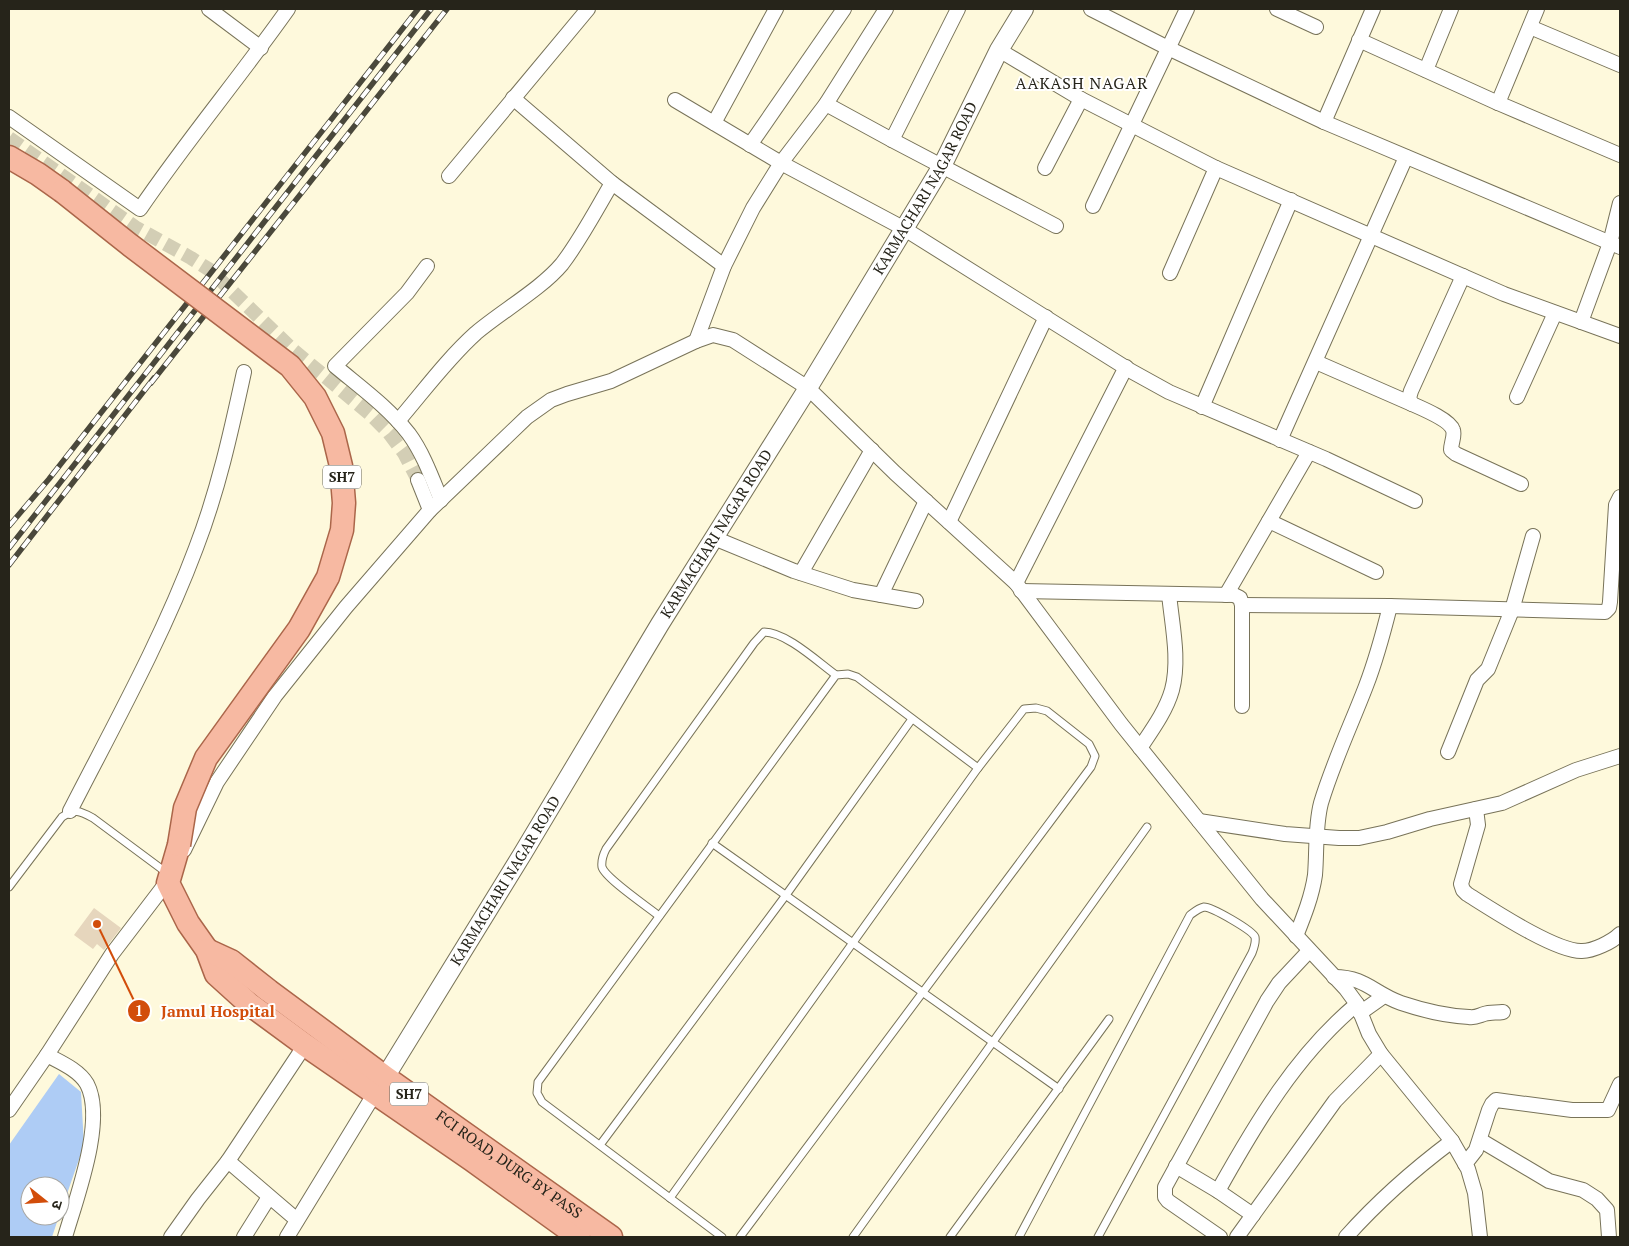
<svg xmlns="http://www.w3.org/2000/svg" width="1629" height="1246" viewBox="0 0 1629 1246" font-family="'PT Serif','Noto Sans Devanagari',serif">
	<rect width="100%" height="100%" fill="#fef9dc"/>
	<!-- water -->
	<polygon fill="#aeccf5" points="59,1074 81,1092 84,1145 60,1214 60,1186 30,1186 30,1216 59,1216 52,1237 9,1237 9,1145"/>
	<!-- building -->
	<polygon fill="#e6d6bd" points="94,908 121,928 104,950 97,944 93,949 74,935"/>
	<g fill="none" stroke-linecap="round" stroke-linejoin="round">
		<!-- minor-tunnel -->
		<polyline stroke="#d3ceb5" stroke-width="14" stroke-dasharray="14 7" stroke-linecap="butt" points="9,138 135,227 191,258 210,270 293,350 370,414 389,433 404,453 418,480"/>
		<defs>
			<g id="service">
				<polyline points="712,843 1059,1089"/>
				<path d="M9 887 62 817C75 808 80 811 93 818L167 873"/>
				<path d="M659 916C648 907 605 878 602 867 601 860 603 855 606 849L754 643 764 632C786 632 818 662 836 675"/>
				<polyline points="600,1145 786,895 912,719"/>
				<polyline points="670,1198 978,768 1024,709 1036,708 1047,711 1089,744 1095,756 1091,767 740,1237"/>
				<polyline points="722,1237 542,1102 537,1093 538,1082 836,675 848,674 857,677 978,768"/>
				<polyline points="853,1237 1147,827"/>
				<polyline points="950,1237 1109,1019"/>
				<path d="M1019 1237 1190 915C1194 912 1199 908 1204 907 1212 907 1252 930 1255 937 1256 942 1254 948 1252 953L1098 1237"/>
			</g>
			<g id="minor">
				<polyline points="209,9 261,48"/>
				<polyline points="1091,9 1168,48 1324,122 1620,247"/>
				<polyline points="1277,9 1316,27"/>
				<polyline points="1530,27 1620,65"/>
				<polyline points="1359,40 1498,103 1620,155"/>
				<polyline points="999,50 1081,99 1216,168 1504,294 1620,336"/>
				<polyline points="1426,70 1451,9"/>
				<polyline points="513,98 612,183 724,266"/>
				<polyline points="675,100 781,163 903,228 1131,371 1169,392 1326,459 1415,501"/>
				<polyline points="1498,103 1537,9"/>
				<polyline points="826,104 892,140 1056,226"/>
				<path d="M9 117 140 209C187 140 240 77 288 9"/>
				<polyline points="1324,122 1373,9"/>
				<polyline points="714,123 776,9"/>
				<polyline points="892,140 958,9"/>
				<polyline points="750,145 844,9"/>
				<polyline points="1045,168 1081,99"/>
				<polyline points="449,176 588,9"/>
				<polyline points="1093,206 1187,9"/>
				<path d="M427 266 407 293 335 366C360 387 388 407 409 434 423 453 432 478 441 500"/>
				<polyline points="1170,273 1216,168"/>
				<path d="M1463 276 1411 391 1409 398 1412 404C1421 408 1450 420 1453 430 1455 436 1451 443 1451 450L1456 454 1521 484"/>
				<polyline points="1581,322 1610,243 1620,203"/>
				<polyline points="696,341 724,266 753,208 781,163 826,104 886,9"/>
				<polyline points="1316,362 1412,404"/>
				<polyline points="1517,397 1555,313"/>
				<polyline points="1202,407 1291,200"/>
				<path d="M398 421C423 392 447 359 476 333 502 311 541 289 562 264 581 239 596 210 612 183"/>
				<polyline points="1280,440 1406,157"/>
				<polyline points="418,480 430,510"/>
				<polyline points="1269,521 1376,572"/>
				<polyline points="949,522 1046,317"/>
				<polyline points="714,538 794,571 853,590 916,601"/>
				<polyline points="801,573 872,450"/>
				<polyline points="1016,583 1126,367"/>
				<polyline points="1021,591 1234,595 1240,598 1242,605 1242,706"/>
				<polyline points="881,595 926,501"/>
				<polyline points="1226,595 1309,452"/>
				<polyline points="1242,605 1390,606 1605,612 1609,608 1610,602 1616,505 1620,497"/>
				<path d="M1140 748C1152 730 1166 711 1172 690 1180 660 1172 625 1169 594"/>
				<polyline points="1448,752 1477,680 1488,669 1512,610 1533,536"/>
				<path d="M1476 809 1478 825 1461 884 1463 890 1467 894C1491 909 1556 952 1582 951 1593 951 1612 942 1620 934"/>
				<path d="M70 811C114 725 162 639 196 548 218 491 231 432 244 372"/>
				<polyline points="1199,821 1285,834 1339,838 1359,838 1387,832 1430,819 1502,803 1576,770 1620,756"/>
				<polyline points="184,850 217,782 275,696 346,607 430,510 527,417 551,400 567,394 611,381 696,341 713,335 733,340 808,388 895,473 1016,583 1121,724 1199,821 1262,899 1346,989 1357,1004 1369,1034 1381,1054 1452,1141 1468,1169 1475,1193 1480,1237"/>
				<path d="M1296 936C1304 916 1312 896 1315 875 1317 851 1315 826 1321 803 1333 763 1351 725 1366 686 1376 660 1383 634 1390 606"/>
				<path d="M1334 977C1366 977 1373 993 1401 1003 1422 1010 1447 1016 1469 1017 1475 1018 1478 1016 1484 1014 1490 1012 1496 1013 1503 1012"/>
				<polyline points="1360,1013 1384,996"/>
				<path d="M47 1055C60 1062 79 1070 87 1084 106 1120 76 1199 65 1237"/>
				<polyline points="9,1110 47,1055 112,954 170,878"/>
				<polyline points="1480,1140 1549,1181 1583,1190 1597,1199 1607,1210 1609,1237"/>
				<polyline points="228,1161 297,1220"/>
				<polyline points="1465,1164 1476,1150 1489,1110 1492,1104 1496,1100 1572,1110 1608,1110 1620,1084"/>
				<polyline points="1176,1166 1218,1191 1253,1215"/>
				<path d="M1218 1191C1256 1123 1296 1055 1357 1004"/>
				<polyline points="171,1237 198,1199 228,1161 305,1045"/>
				<polyline points="244,1237 269,1197"/>
				<polyline points="287,1237 375,1093"/>
				<polyline points="1220,1237 1168,1201 1165,1197 1165,1187 1267,1001 1279,983 1309,951"/>
				<polyline points="1237,1237 1335,1101 1381,1054"/>
				<path d="M1346 1237C1379 1200 1412 1171 1452 1141"/>
			</g>
			<g id="tertiary">
				<path id="s1" d="M379 1087 523 853 660 624 808 388 942 166 999 50 1024 9"/>
			</g>
			<g id="primary">
				<polyline points="9,157 38,174 62,191"/>
				<polyline points="179,845 168,883 188,923 207,950 216,974 248,1003 305,1045 472,1160 579,1237"/>
				<path id="s2" d="M207 950 231 961 269 991 385 1077 611 1237"/>
			</g>
		</defs>
		<!-- service casing -->
		<use href="#service" stroke="#787359" stroke-width="9"/>
		<!-- minor casing -->
		<use href="#minor" stroke="#787359" stroke-width="16"/>
		<!-- tertiary casing -->
		<use href="#tertiary" stroke="#787359" stroke-width="20"/>
		<!-- primary casing -->
		<use href="#primary" stroke="#ab664a" stroke-width="25"/>
		<!-- service -->
		<use href="#service" stroke="#fff" stroke-width="7"/>
		<!-- minor -->
		<use href="#minor" stroke="#fff" stroke-width="14"/>
		<!-- tertiary -->
		<use href="#tertiary" stroke="#fff" stroke-width="18"/>
		<!-- primary -->
		<use href="#primary" stroke="#f7b9a2" stroke-width="22"/>
		<defs>
			<g id="rail">
				<polyline points="151,383 447,9"/>
				<polyline points="9,526 49,479 418,9"/>
				<polyline points="9,548 431,9"/>
				<polyline points="9,565 154,378"/>
			</g>
		</defs>
		<!-- rail casing -->
		<use href="#rail" stroke="#4a483b" stroke-width="5.5"/>
		<!-- rail -->
		<use href="#rail" stroke="#fff" stroke-width="4" stroke-dasharray="11" stroke-linecap="butt"/>
		<defs>
			<polyline id="primary-bridge" points="62,191 130,245 290,366 315,397 333,433 341,466 344,503 342,530 328,577 299,629 206,758 185,808 179,845"/>
		</defs>
		<!-- primary-bridge casing -->
		<use href="#primary-bridge" stroke="#ab664a" stroke-width="25" stroke-linecap="butt"/>
		<!-- primary-bridge -->
		<use href="#primary-bridge" stroke="#f7b9a2" stroke-width="22"/>
	</g>
	<g text-anchor="middle" stroke-width="4" stroke-linejoin="round" paint-order="stroke">
		<!-- shield labels -->
		<g fill="#fff" stroke="#67665f" stroke-width="1">
			<rect x="323" y="465.5" width="38" height="23" rx="4"/>
			<rect x="390" y="1082.5" width="38" height="23" rx="4"/>
		</g>
		<g font-size="14" font-weight="bold" fill="#26241a">
			<text x="342" y="482">SH7</text>
			<text x="409" y="1099">SH7</text>
		</g>
		<!-- street labels -->
		<g font-size="15" fill="#26241a" stroke="#fff">
			<text dy="5" stroke="none"><textPath href="#s1" startOffset="1052">KARMACHARI NAGAR ROAD</textPath></text>
			<text dy="5" stroke="none"><textPath href="#s1" startOffset="648">KARMACHARI NAGAR ROAD</textPath></text>
			<text dy="5" stroke="none"><textPath href="#s1" startOffset="242">KARMACHARI NAGAR ROAD</textPath></text>
			<text dy="5" stroke="none"><textPath href="#s2" startOffset="371">FCI ROAD, DURG BY PASS</textPath></text>
		</g>
		<!-- neighbourhood labels -->
		<g font-size="16" letter-spacing="1" fill="#26241a" stroke="#fff">
			<text x="1082" y="89">AAKASH NAGAR</text>
		</g>
	</g>
	<!-- callouts -->
	<path fill="none" stroke="#d24d0a" stroke-width="2" d="M97 924L139 1011"/>
	<g fill="#d24d0a" stroke="#fff" stroke-width="2">
		<circle cx="97" cy="924" r="5"/>
		<circle cx="139" cy="1011" r="12"/>
	</g>
	<g font-size="15" text-anchor="middle" font-weight="bold" fill="#fff">
		<text x="139" y="1016">1</text>
	</g>
	<g font-size="16" text-anchor="middle" font-weight="bold" fill="#d24d0a" stroke="#fff" stroke-width="4" stroke-linejoin="round" paint-order="stroke">
		<text x="218" y="1017">Jamul Hospital</text>
	</g>
	<!-- border -->
	<rect width="1629" height="1246" fill="none" stroke="#26241a" stroke-width="20"/>
	<!-- north arrow -->
	<g transform="translate(45 1201) rotate(107)"><circle r="24" fill="#ffffff" stroke="#a8a7a3"/>
	<path d="M0-4L9 19L0 12L-9 19Z" fill="#d24d0a"/>
	<text y="-8" font-size="14" font-weight="bold" text-anchor="middle" fill="#26241a">उ</text>
	</g>
</svg>
